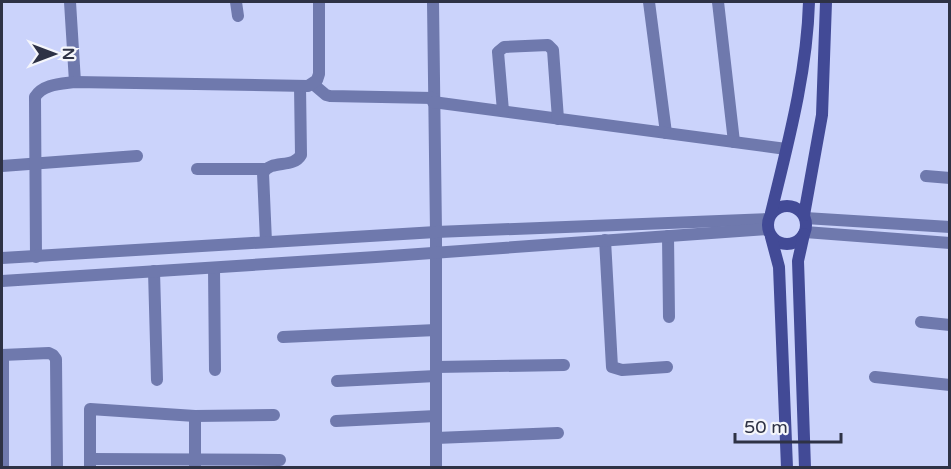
<svg xmlns="http://www.w3.org/2000/svg" width="951" height="469" viewBox="0 0 951 469" font-family="'Varela Round',sans-serif">
	<rect width="100%" height="100%" fill="#cbd3fb"/>
	<g fill="none" stroke-linecap="round" stroke-linejoin="round">
		<!-- minor -->
		<g stroke="#6f79ad" stroke-width="12">
			<polyline points="70,2 75,82"/>
			<polyline points="236,2 238,16"/>
			<polyline points="433,2 436,232"/>
			<polyline points="649,2 666,133"/>
			<polyline points="718,2 734,142"/>
			<polyline points="313,84 326,95 330,96 433,98"/>
			<polyline points="433,102 786,149"/>
			<polyline points="503,111 498,52 504,47 548,45 553,50 558,119"/>
			<polyline points="2,166 137,156"/>
			<polyline points="197,169 265,169"/>
			<polyline points="926,176 950,178"/>
			<polyline points="668,236 669,317"/>
			<polyline points="605,240 612,367 622,370 667,367"/>
			<path d="M266 242 263 173C271 159 293 169 301 155L300 86"/>
			<path d="M36 257 35 97C43 84 61 84 75 82L308 86 317 80 319 74V2"/>
			<polyline points="214,268 215,370"/>
			<polyline points="154,271 157,380"/>
			<polyline points="921,322 950,325"/>
			<polyline points="283,337 436,330"/>
			<polyline points="2,355 49,353 53,355 56,359 57,468"/>
			<polyline points="3,355 3,468"/>
			<polyline points="436,367 564,365"/>
			<polyline points="875,377 950,385"/>
			<polyline points="337,381 436,376"/>
			<polyline points="336,421 436,416"/>
			<polyline points="436,438 558,433"/>
			<polyline points="90,459 280,460"/>
			<polyline points="90,468 90,409 195,416 274,415"/>
			<polyline points="195,468 195,416"/>
		</g>
		<!-- tertiary -->
		<g stroke="#6f79ad" stroke-width="12">
			<polyline points="805,218 950,227"/>
			<polyline points="436,232 436,468"/>
			<polyline points="805,232 950,243"/>
			<polyline points="2,258 436,232 768,219"/>
			<polyline points="2,281 376,257 768,229"/>
		</g>
		<!-- secondary -->
		<g stroke="#424a96" stroke-width="12">
			<circle cx="787" cy="225" r="19"/>
			<path d="M771 213C788 143 807 73 809 2"/>
			<polyline points="804,215 822,115 826,2"/>
			<polyline points="804,234 798,261 805,468"/>
			<polyline points="771,237 779,267 787,468"/>
		</g>
	</g>
	<!-- border -->
	<rect width="951" height="469" fill="none" stroke="#2e3245" stroke-width="6"/>
	<!-- north arrow -->
	<g transform="translate(54 54) rotate(90)" stroke="#f5f6fb" stroke-width="4.5" paint-order="stroke">
	<path d="M0-4.5L10 22L0 15L-10 22Z" fill="#2e3245"/>
	<text y="-9" font-size="16" font-weight="bold" text-anchor="middle" fill="#2e3245">N</text>
	</g>
	<!-- scale -->
	<path d="M735 433v9h106v-9" fill="none" stroke="#2e3245" stroke-width="3"/>
	<text x="744" y="433" font-size="18" fill="#2e3245" stroke="#f5f6fb" stroke-width="4.5" paint-order="stroke">50 m</text>
</svg>
